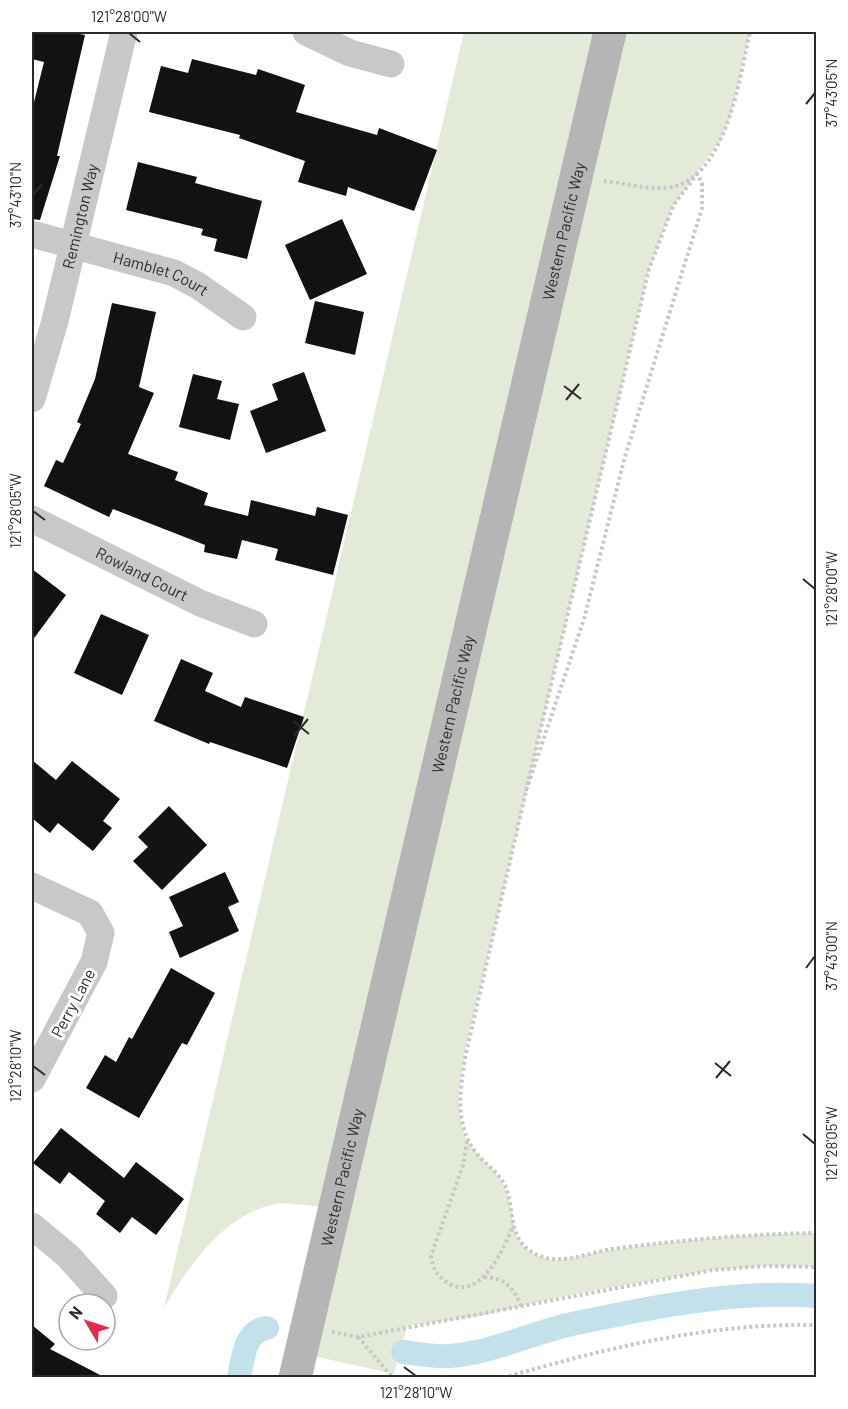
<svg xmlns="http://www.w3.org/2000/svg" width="848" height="1409" viewBox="0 0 848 1409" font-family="Barlow,sans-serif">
	<rect width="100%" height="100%" fill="#fff"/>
	<!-- green -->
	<g fill="#e4ead8">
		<path d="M464 32H596L322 1207C307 1206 286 1201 271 1205 222 1217 188 1267 164 1308Z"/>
		<path d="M620 32H750L731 115 720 141 673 206 649 269 480 990C471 1030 446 1104 468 1142 478 1158 495 1168 503 1184 516 1205 507 1234 528 1250 535 1255 545 1259 553 1260 573 1260 592 1252 612 1250 680 1240 748 1234 816 1233V1267L766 1266 713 1270 564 1296 481 1316 407 1326 394 1374 309 1355Z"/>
	</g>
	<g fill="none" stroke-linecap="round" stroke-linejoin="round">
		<!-- canal -->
		<g stroke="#c3e1eb" stroke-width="24">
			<path d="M403 1352C418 1354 434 1357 449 1356 492 1353 531 1333 572 1324 652 1307 735 1290 816 1296"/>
			<path d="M239 1378C243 1359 244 1331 267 1328"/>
		</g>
	</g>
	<!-- building -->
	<g fill="#121212">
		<polygon points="32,32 69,32 85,35 57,156 60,156 40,220 32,219 32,110 44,62 32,59"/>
		<polygon points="192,59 256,75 258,69 305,85 296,112 377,135 379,128 437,150 414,211 348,187 346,196 298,182 305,161 239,138 240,135 149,112 161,66 188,73"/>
		<polygon points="138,162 197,177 195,183 262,201 247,259 214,251 217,239 201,235 203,229 126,210"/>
		<polygon points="342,219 367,274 310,300 285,245"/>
		<polygon points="315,301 364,312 355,355 305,343"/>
		<polygon points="112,303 156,312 139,387 154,393 128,454 178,472 175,480 208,493 204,505 248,516 251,500 315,516 317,507 348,515 333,575 275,560 278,549 242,540 237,559 204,552 205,545 113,509 109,517 44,486 56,460 63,463 81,424 77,422 95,379"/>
		<polygon points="304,372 326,431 266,453 250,411 278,400 272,384"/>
		<polygon points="193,374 222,381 217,399 239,404 230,440 179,427"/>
		<polygon points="32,569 66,595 32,641"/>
		<polygon points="101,614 149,635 122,695 74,673"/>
		<polygon points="181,659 213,673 205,691 241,707 245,697 304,717 287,768 210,742 209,744 154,721"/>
		<polygon points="32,760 56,780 72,761 120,799 103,821 112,828 93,851 58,823 50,833 32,818"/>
		<polygon points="169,806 207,845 162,890 133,861 148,847 138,837"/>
		<polygon points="225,872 239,902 228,907 239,931 180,958 169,932 183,926 169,897"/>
		<polygon points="171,968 215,993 187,1045 182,1043 139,1118 86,1088 105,1055 116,1062 129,1037 132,1039"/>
		<polygon points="61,1128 124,1178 136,1162 184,1199 156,1235 132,1217 120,1233 96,1214 105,1201 69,1172 60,1184 33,1163"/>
		<polygon points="32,1325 55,1344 50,1349 104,1377 32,1377"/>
	</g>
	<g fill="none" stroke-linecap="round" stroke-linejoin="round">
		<!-- path -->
		<g stroke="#c8c8c8" stroke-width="4" stroke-dasharray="3 3" stroke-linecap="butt">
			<path d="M604 181C623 183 644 189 664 188 725 186 740 77 750 32"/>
			<path d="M526 791 649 269 673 206 697 174 702 183V208L624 460 584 619 526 791 465 1058C460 1091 454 1126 477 1154 484 1163 495 1170 502 1180 516 1202 506 1234 529 1250 536 1255 545 1259 554 1259 574 1260 593 1252 612 1249 680 1240 748 1234 816 1233"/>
			<path d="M467 1141 463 1165 431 1256C433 1269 437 1276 448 1283 480 1303 505 1247 513 1225"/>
			<path d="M484 1277C506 1278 513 1288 522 1307"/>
			<polyline points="332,1332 358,1337 713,1270 766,1266 816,1267"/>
			<polyline points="358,1337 393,1378"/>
			<path d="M503 1378C606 1348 708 1323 816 1325"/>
		</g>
		<!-- street -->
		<g stroke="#c8c8c8" stroke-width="27">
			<polyline points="306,32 350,53 391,64"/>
			<path id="s1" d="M32 234 174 273 197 285 243 317"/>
			<path id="s2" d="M32 399 55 321 124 32"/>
			<path id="s3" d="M32 519 200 603 254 624"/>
			<polyline points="32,886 90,913 101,933 94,962 32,1079"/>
			<polyline points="32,1226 68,1256 104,1296"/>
		</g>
		<!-- secondary -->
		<path stroke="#b5b5b5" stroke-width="33" id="s4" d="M295 1378 610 32"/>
	</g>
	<!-- ticks -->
	<path fill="none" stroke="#2b2b2b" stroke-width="2" d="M129 33 140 42M806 104 815 93M33 195 42 184M564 386 581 399M566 400 579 384M33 511 45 520M803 579 815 589M293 721 309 734M294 736 308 719M806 968 815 956M715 1063 731 1076M33 1066 45 1075M716 1078 730 1061M803 1134 815 1144M404 1367 416 1376"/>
	<g text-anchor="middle" stroke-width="6" stroke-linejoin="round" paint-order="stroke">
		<!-- street labels -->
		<g font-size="16" fill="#2b2b2b" stroke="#fff">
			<text dy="6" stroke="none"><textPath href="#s2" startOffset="189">Remington Way</textPath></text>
			<text dy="6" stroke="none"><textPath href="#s4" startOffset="1178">Western Pacific Way</textPath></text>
			<text dy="6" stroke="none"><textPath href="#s1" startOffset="135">Hamblet Court</textPath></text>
			<text dy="6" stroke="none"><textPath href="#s3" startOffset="123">Rowland Court</textPath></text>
			<text dy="6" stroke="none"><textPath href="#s4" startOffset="692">Western Pacific Way</textPath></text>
			<text transform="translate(73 1003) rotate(-62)" y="6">Perry Lane</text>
			<text dy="6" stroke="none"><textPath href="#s4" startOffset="206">Western Pacific Way</textPath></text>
		</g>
	</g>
	<!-- border -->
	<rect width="848" height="1409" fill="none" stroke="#ffffff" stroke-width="66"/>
	<!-- north arrow -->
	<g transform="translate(87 1322) rotate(309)"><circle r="28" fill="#ffffff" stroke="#aaaaaa" stroke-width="1.5"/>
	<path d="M0-4.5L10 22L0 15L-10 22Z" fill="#e9274f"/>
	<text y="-9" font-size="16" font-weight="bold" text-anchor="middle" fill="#2b2b2b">N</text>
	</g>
	<rect x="33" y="33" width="782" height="1343" fill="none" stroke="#2b2b2b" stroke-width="2"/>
	<g font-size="15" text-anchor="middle" fill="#2b2b2b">
		<text x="129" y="22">121°28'00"W</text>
		<text transform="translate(832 93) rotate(-90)" y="5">37°43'05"N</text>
		<text transform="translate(16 195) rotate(-90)" y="5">37°43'10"N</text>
		<text transform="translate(16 511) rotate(-90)" y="5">121°28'05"W</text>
		<text transform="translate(832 589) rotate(-90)" y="5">121°28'00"W</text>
		<text transform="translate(832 956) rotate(-90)" y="5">37°43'00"N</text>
		<text transform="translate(16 1066) rotate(-90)" y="5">121°28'10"W</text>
		<text transform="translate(832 1144) rotate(-90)" y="5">121°28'05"W</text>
		<text x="416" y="1398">121°28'10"W</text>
	</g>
</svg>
